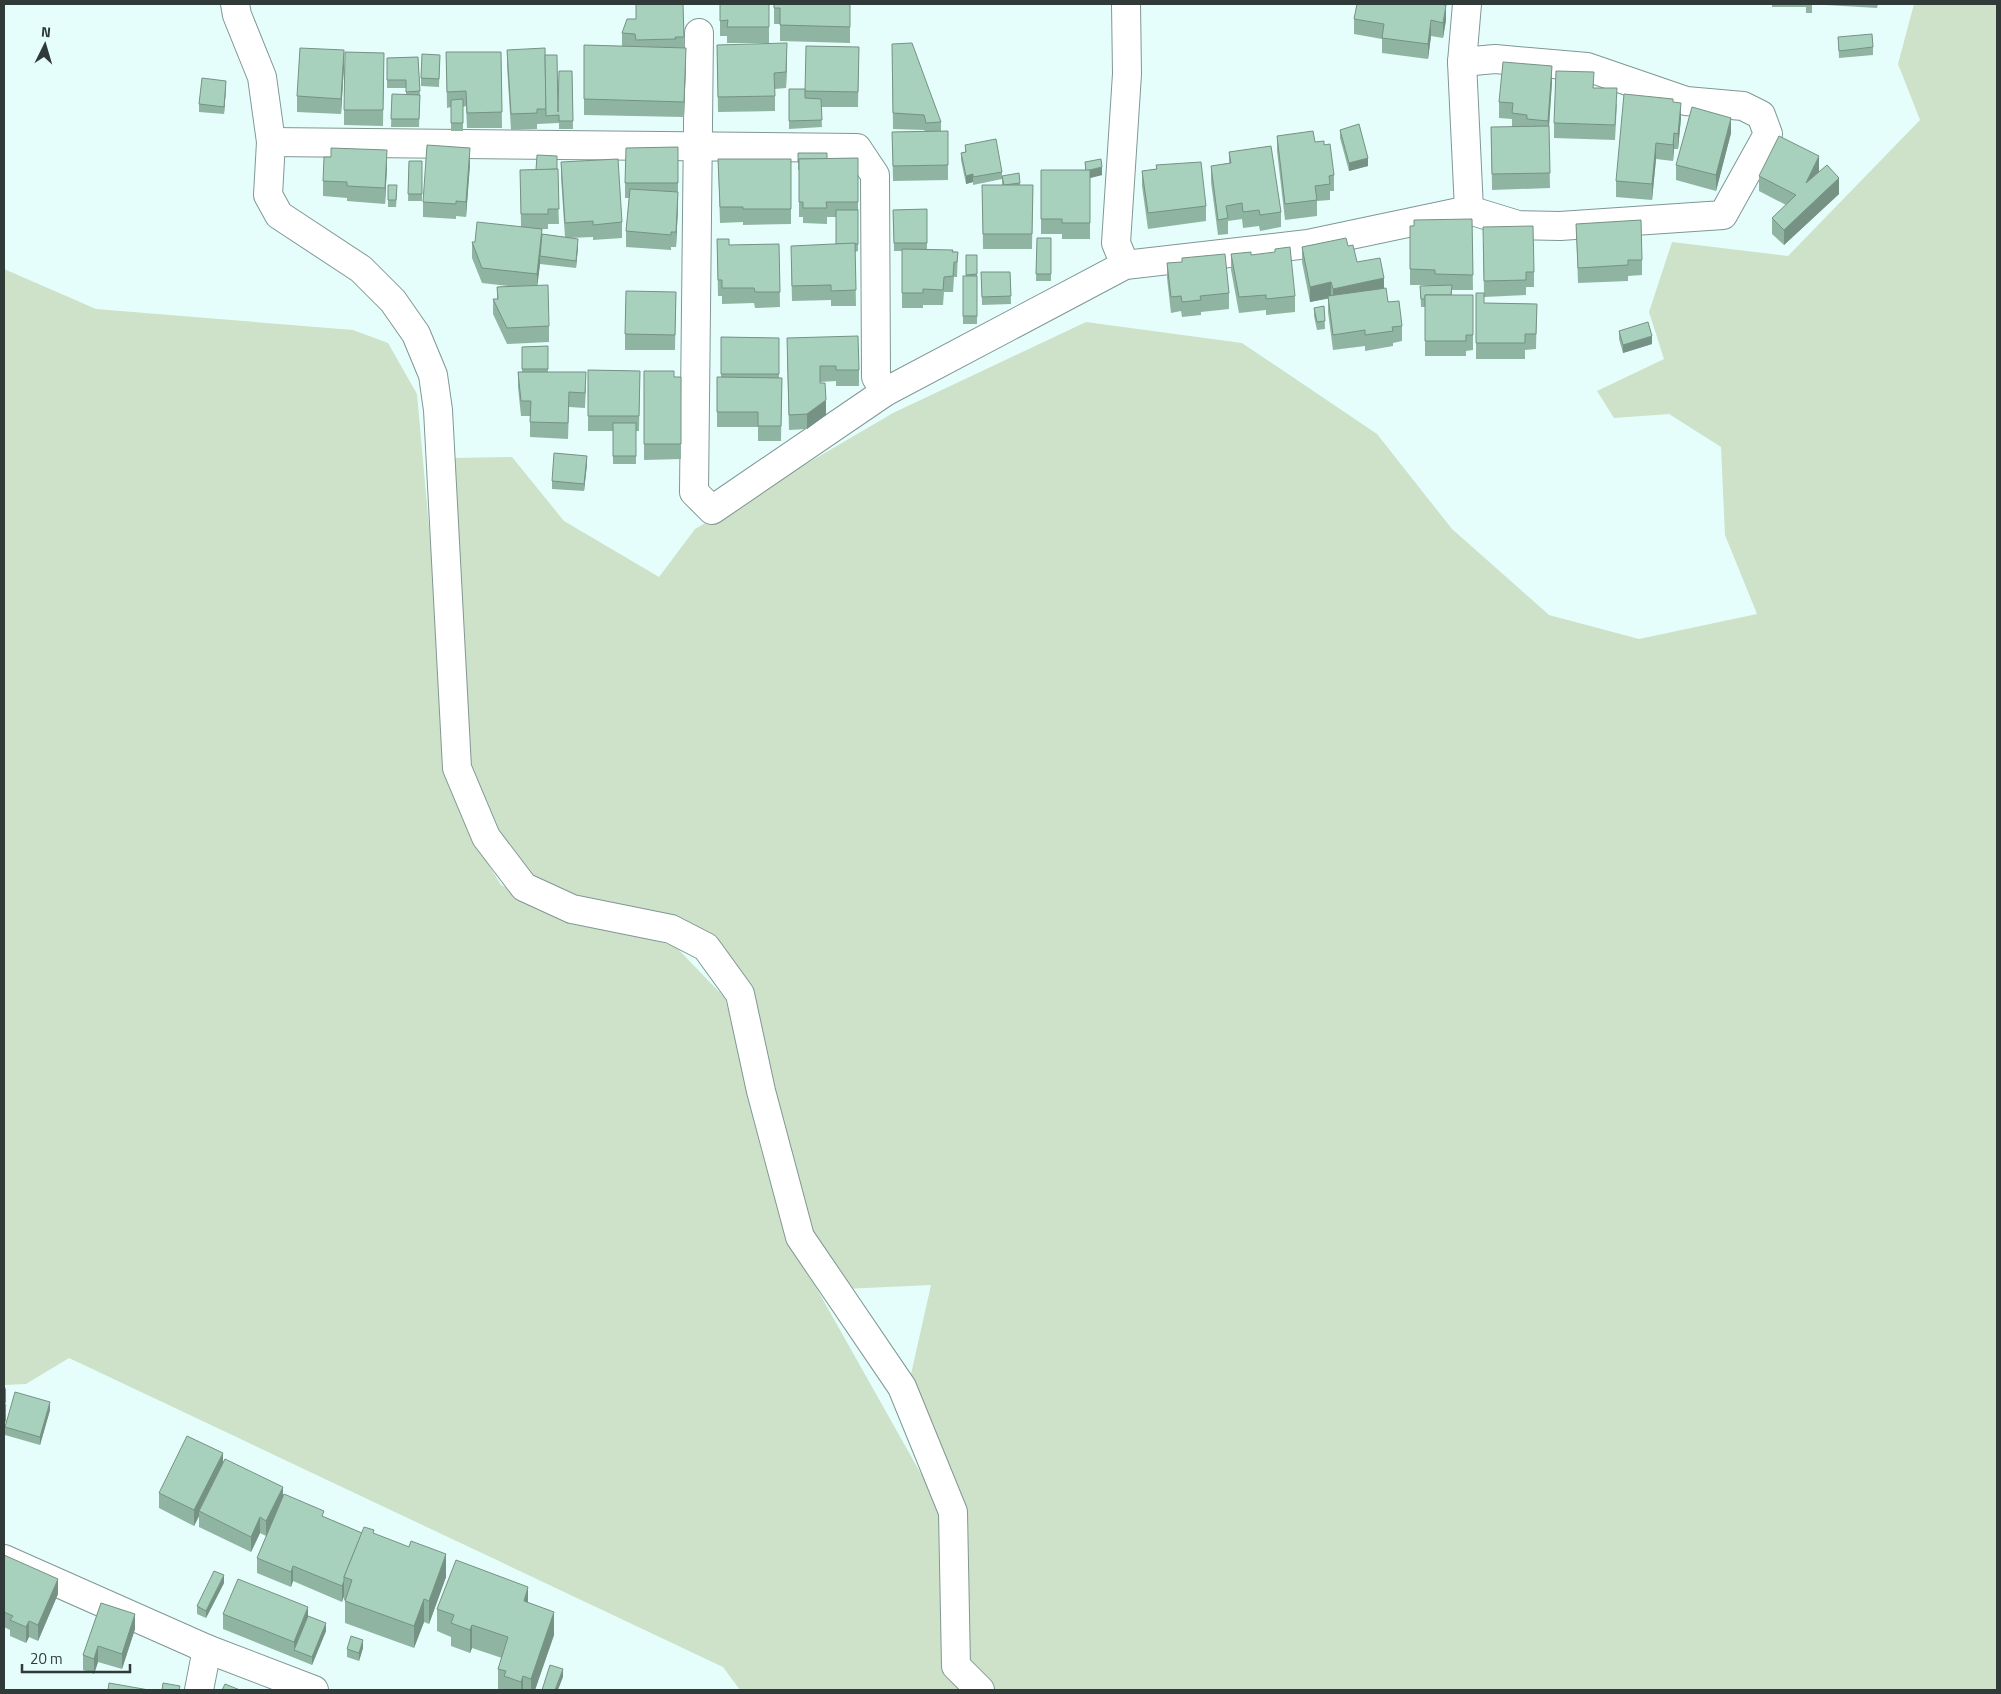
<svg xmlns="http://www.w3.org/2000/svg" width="2001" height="1694" viewBox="0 0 2001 1694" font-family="'Titillium Web',sans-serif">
	<rect width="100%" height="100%" fill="#e5fefb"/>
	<!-- green -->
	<g fill="#cde2c9">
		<polygon points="1914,4 1997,4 1997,1690 991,1690 964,1662 961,1511 909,1383 931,1285 844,1289 808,1234 711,941 574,902 529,880 493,833 466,766 450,458 512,457 564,521 659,577 695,529 893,413 1086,322 1242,343 1377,434 1452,529 1549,615 1639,639 1757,614 1725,535 1721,447 1669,414 1614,418 1597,391 1664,359 1649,312 1672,242 1788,256 1920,120 1898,64"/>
		<polygon points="4,269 96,309 353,330 388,343 417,394 451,771 467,829 501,885 576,920 675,946 725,998 795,1250 943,1513 942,1669 961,1690 740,1690 723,1667 69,1358 26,1384 4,1385"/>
	</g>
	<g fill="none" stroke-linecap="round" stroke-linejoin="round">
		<defs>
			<g id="street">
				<polyline points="235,4 237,15 262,77 271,142 268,195 279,215 361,269 393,301 416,334 433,375 438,410 457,768 486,837 524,887 572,909 671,929 706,947 740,994 761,1091 800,1237 902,1387 953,1512 956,1666 980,1690"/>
				<polyline points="1467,4 1462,62 1469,210"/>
				<polyline points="699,33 694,492 712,510 885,392 1125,265 1308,244 1469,210 1518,225 1560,226 1723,215 1768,134 1761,115 1743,106 1686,101 1587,67 1495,59 1462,62"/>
				<polyline points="271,142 857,148 875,175 876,377 885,392"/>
				<polyline points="1125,265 1116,243 1127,74 1126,4"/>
				<polyline points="4,1559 207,1649 314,1690"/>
				<polyline points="199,1690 207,1649"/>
			</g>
		</defs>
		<!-- street casing -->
		<use href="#street" stroke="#809794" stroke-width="30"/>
		<!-- street -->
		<use href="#street" stroke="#fff" stroke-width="28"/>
	</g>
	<!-- wall -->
	<g fill="#90b4a2">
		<polygon points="683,4 684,47 686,63 684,117 584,115 584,45 622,46 622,33 636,19"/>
		<polygon points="720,4 769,4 769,43 727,43 727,36 720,36"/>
		<polygon points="774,4 850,4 850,43 780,41 780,24 774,24"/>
		<polygon points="1772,4 1812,4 1812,13 1806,13 1806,7 1772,7"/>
		<polygon points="1826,4 1878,4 1877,8 1826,5"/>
		<polygon points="1354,19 1446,20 1443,38 1431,36 1428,59 1382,53 1382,39 1354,34"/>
		<polygon points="1838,37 1873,47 1873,55 1839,58"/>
		<polygon points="892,44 941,122 941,131 948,131 948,180 893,181 892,132 925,131 924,130 893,129"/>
		<polygon points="717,45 787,59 786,88 775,89 775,111 718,112"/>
		<polygon points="859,47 858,107 821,107 822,127 789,129 789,89 805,89"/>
		<polygon points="507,50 558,112 572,71 573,129 559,129 559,123 537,124 537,129 511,130 507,66"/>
		<polygon points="446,52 501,52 502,128 467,128 466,106 463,107 463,131 451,131 451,107 447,108"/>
		<polygon points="384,53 383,126 344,125 344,110"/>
		<polygon points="440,55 439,87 421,86 421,78"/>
		<polygon points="418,57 420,95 419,127 391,127 392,94 406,95 406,88 387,88 387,58"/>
		<polygon points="344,66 341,114 297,112 297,96"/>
		<polygon points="1552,82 1549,129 1550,188 1492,190 1491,127 1512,127 1512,119 1499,118 1499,102"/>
		<polygon points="226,88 224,114 199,112 199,104"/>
		<polygon points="1594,88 1617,104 1615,140 1554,138 1554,123"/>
		<polygon points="1673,102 1681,118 1678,149 1674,149 1673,161 1656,159 1652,200 1616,197 1616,181"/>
		<polygon points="1340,130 1368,166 1349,171 1340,138"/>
		<polygon points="1731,133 1716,191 1676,180 1676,165"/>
		<polygon points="1277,136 1315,142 1324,145 1334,175 1334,191 1330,191 1330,200 1317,201 1317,216 1285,220 1277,151"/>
		<polygon points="965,145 1002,172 1002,179 973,185 973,182 966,184 961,160 961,153 965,152"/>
		<polygon points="1229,152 1281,212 1281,227 1260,231 1259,226 1243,228 1242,219 1228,221 1228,234 1218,235 1211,182 1211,166 1229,163"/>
		<polygon points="798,153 827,159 858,158 858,251 855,252 856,306 831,306 831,300 792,301 791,261 836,244 836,217 827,217 827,224 803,223 803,217 799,217 799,170 798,170"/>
		<polygon points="718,159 791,159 791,224 743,225 743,222 720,223"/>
		<polygon points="409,161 422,161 422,201 408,201"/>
		<polygon points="561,162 622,222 622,238 593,240 593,237 569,238 578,247 576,268 540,264 537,285 549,326 549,342 507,344 493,314 493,299 497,299 497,287 508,286 482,283 472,258 472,242 475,242 521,227 520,170 557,169 559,224 548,224 548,229 542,229 542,234 565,237 561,178"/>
		<polygon points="1085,162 1102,175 1090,178 1090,239 1062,239 1062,234 1041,234 1041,170 1085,170"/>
		<polygon points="470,164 466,217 456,216 456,219 423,217 423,202"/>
		<polygon points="1156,165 1206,206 1206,221 1148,229 1142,186 1142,171 1156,169"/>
		<polygon points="387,166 385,204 347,201 347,198 323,196 323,181"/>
		<polygon points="1819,172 1839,194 1784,245 1772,234 1772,218 1786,205 1759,191 1759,176"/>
		<polygon points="1002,176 1020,183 1020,185 1033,185 1032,249 983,249 982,185 1002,185"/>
		<polygon points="625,183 678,183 678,207 676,247 671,247 671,250 626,247 626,231 629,198 625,198"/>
		<polygon points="388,185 397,193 396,207 388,207"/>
		<polygon points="927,209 927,249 958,252 957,277 954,277 953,292 944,292 943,305 923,305 923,308 902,308 902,251 894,251 893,210"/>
		<polygon points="1472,219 1473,290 1452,290 1452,295 1473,295 1473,350 1466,351 1466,356 1425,356 1425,307 1421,307 1420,286 1435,285 1410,285 1410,226"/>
		<polygon points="1576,224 1642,260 1642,275 1628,276 1628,281 1578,283"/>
		<polygon points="1037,238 1051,238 1051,281 1036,281"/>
		<polygon points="717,239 729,245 779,244 780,307 755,308 754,303 722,304 722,296 718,296"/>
		<polygon points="1483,243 1534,272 1534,287 1526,287 1526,295 1484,297 1484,303 1537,304 1536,349 1525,350 1525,359 1476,359 1476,293 1484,293"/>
		<polygon points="1348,246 1357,262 1384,288 1388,302 1402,326 1402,341 1393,343 1393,346 1365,351 1365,346 1333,350 1328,312 1328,298 1310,302 1302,262 1302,247"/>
		<polygon points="1231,254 1251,255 1295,296 1295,312 1266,315 1266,310 1239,313 1231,270"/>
		<polygon points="966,255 977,255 977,324 963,324 963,276 966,276"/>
		<polygon points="1167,263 1229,293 1229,309 1201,312 1201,315 1182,317 1181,311 1171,313 1167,278"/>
		<polygon points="981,272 1010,272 1011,304 982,305"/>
		<polygon points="676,292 675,350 625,350 625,334"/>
		<polygon points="1324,306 1325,329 1317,330 1314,316 1314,308"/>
		<polygon points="1619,331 1652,344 1623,353 1619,339"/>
		<polygon points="721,337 779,338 779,378 782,378 781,441 758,441 758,427 717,427 717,377 721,377"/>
		<polygon points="548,346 548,372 586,388 585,408 569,407 568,439 530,437 530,416 521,416 518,387 518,372 522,372 522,347"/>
		<polygon points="787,354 859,370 859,386 836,386 836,381 820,382 826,415 807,429 789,430"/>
		<polygon points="588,370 640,371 639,431 636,431 636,464 613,464 613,431 588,431"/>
		<polygon points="644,371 674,377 681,377 681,459 644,460"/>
		<polygon points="587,464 584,491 552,489 552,481"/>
		<polygon points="50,1410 40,1445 5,1435 5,1427"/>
		<polygon points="223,1463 283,1497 324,1517 362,1533 374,1534 446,1577 429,1624 424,1622 414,1648 345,1623 345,1600 344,1600 344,1596 342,1602 293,1581 291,1587 257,1573 257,1558 266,1536 260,1533 251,1552 199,1527 199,1516 194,1526 159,1508 159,1493"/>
		<polygon points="4,1555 58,1594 38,1641 29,1637 26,1643 10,1636 10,1630 4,1627"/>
		<polygon points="224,1583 206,1618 197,1614 197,1606"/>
		<polygon points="101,1603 135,1629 122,1669 98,1662 94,1674 83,1670 83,1655"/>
		<polygon points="528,1603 554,1635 535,1690 498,1690 498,1669 502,1658 472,1648 470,1653 451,1646 451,1637 437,1631 437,1609"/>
		<polygon points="223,1614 308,1617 326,1631 312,1665 223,1629"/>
		<polygon points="363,1648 359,1661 347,1657 347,1649"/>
	</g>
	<!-- shaded-wall -->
	<g fill="#759284">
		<polygon points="1446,5 1446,20 1443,38 1443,23"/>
		<polygon points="1431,20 1431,36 1428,59 1428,44"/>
		<polygon points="787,43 787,59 786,88 786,72"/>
		<polygon points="686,48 686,63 684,117 684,102"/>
		<polygon points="344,50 344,66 341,114 341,99"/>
		<polygon points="1552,66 1552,82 1548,137 1548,121"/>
		<polygon points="226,81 226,88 224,114 224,107"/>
		<polygon points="1681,103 1681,118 1678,149 1678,134"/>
		<polygon points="1731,118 1731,133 1716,191 1716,175"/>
		<polygon points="1674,133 1674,149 1673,161 1673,145"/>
		<polygon points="1656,143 1656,159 1652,200 1652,184"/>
		<polygon points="470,148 470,164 466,217 466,202"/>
		<polygon points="387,150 387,166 385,204 385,188"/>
		<polygon points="1819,156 1819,172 1806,183"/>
		<polygon points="1368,158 1368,166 1349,171 1349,163"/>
		<polygon points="1102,167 1102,175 1090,178 1090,239 1090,178 1086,171"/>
		<polygon points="973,174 973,182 966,184 966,176"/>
		<polygon points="1839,178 1839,194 1784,245 1784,230"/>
		<polygon points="678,192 678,207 676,247 676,232"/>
		<polygon points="542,229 542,245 540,256 540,264 537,289 537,274"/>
		<polygon points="578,239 578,247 576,268 576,261"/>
		<polygon points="1384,278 1384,294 1333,305 1333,289"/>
		<polygon points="1331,282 1331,298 1310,302 1310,287"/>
		<polygon points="1652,336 1652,344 1623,353 1623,345"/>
		<polygon points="826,400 826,415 807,429 807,414"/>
		<polygon points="587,456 587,464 584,491 584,484"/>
		<polygon points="6,1387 6,1402 4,1408 4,1392"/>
		<polygon points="50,1402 50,1410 40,1445 40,1437"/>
		<polygon points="6,1405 6,1420 4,1427 4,1411"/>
		<polygon points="223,1453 223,1468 199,1511 199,1516 194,1526 194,1510"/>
		<polygon points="283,1487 283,1502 266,1536 266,1521"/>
		<polygon points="260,1517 260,1533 251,1552 251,1537"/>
		<polygon points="446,1554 446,1577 429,1624 429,1601"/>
		<polygon points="293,1566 293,1581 291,1587 291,1572"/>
		<polygon points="224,1575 224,1583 206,1618 206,1611"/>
		<polygon points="58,1579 58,1594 38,1641 38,1625"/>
		<polygon points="344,1581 344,1596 342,1602 342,1586"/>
		<polygon points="528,1587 528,1610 524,1601"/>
		<polygon points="424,1599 424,1622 414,1648 414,1626"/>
		<polygon points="308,1607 308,1623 294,1650 294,1642"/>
		<polygon points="554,1612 554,1635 535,1690 531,1690 531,1679"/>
		<polygon points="135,1614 135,1629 122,1669 122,1654"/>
		<polygon points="29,1621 29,1637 26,1643 26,1627"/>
		<polygon points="326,1623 326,1631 312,1665 312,1657"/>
		<polygon points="472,1625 472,1648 470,1653 470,1630"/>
		<polygon points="363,1640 363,1648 359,1661 359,1653"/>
		<polygon points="98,1646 98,1662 94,1674 94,1659"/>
		<polygon points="563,1669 563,1677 558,1690 555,1690"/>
		<polygon points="523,1676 523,1690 521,1690 521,1682"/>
	</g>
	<!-- building -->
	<g fill="#a7d1bc" stroke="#759284">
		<polygon points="636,4 683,4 684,37 675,37 676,39 636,40 635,34 622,33 627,19 636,19"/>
		<polygon points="720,4 769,4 769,27 727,27 728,20 720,21"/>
		<polygon points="774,4 850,4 850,27 780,25 780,8 774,8"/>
		<polygon points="1357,4 1438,4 1446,5 1443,23 1431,20 1428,44 1382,38 1384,24 1354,19"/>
		<polygon points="1872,34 1873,47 1839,51 1838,37"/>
		<polygon points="787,43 786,72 774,73 775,96 718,97 717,45"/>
		<polygon points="912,43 941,122 926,123 924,115 893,113 892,44"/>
		<polygon points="584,45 686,48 684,102 584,99"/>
		<polygon points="806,46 859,47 858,92 805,91"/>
		<polygon points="300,48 344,50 341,99 297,96"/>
		<polygon points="545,48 546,109 537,109 537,113 511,114 507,50"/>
		<polygon points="345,52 384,53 383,110 344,110"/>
		<polygon points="446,52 501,52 502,112 467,113 466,91 447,92"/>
		<polygon points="422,54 440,55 439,79 421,78"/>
		<polygon points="545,55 557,55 558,112 559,71 572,71 573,121 559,121 559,115 546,116"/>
		<polygon points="418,57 420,91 406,92 406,80 387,80 387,58"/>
		<polygon points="1503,62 1552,66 1548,121 1527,119 1527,115 1512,113 1513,103 1499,102"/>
		<polygon points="1556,71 1594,72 1593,88 1617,88 1615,125 1554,123"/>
		<polygon points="202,78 226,81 224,107 199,104"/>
		<polygon points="789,89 805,89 805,98 821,99 822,120 789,121"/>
		<polygon points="392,94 420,95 419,119 391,119"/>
		<polygon points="1624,94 1673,99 1673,102 1681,103 1678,134 1674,133 1673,145 1656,143 1652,184 1616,181"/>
		<polygon points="463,99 463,123 451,123 451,100"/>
		<polygon points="1692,107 1731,118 1716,175 1676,165"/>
		<polygon points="1359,124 1368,158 1349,163 1340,130"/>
		<polygon points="1549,126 1550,173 1492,174 1491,127"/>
		<polygon points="948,131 948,165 893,166 892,132"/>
		<polygon points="1313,131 1315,142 1324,141 1324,145 1330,144 1334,175 1329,176 1330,184 1315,186 1317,200 1285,204 1277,136"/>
		<polygon points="1779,136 1819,156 1806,183 1827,165 1839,178 1784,230 1772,218 1796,195 1759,176"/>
		<polygon points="996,139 1002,172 973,177 973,174 966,176 961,153 966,152 965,145"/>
		<polygon points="427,145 470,148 466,202 456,201 456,204 423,202"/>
		<polygon points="1271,146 1281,212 1260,215 1259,210 1243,212 1242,203 1226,206 1228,218 1218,220 1211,166 1231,163 1229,152"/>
		<polygon points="678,147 678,183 625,183 626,148"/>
		<polygon points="331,148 387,150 385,188 347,186 347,182 323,181 324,157 331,157"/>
		<polygon points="798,153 827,153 827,159 799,159 799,162 798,162"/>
		<polygon points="537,155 557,156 557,169 536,170"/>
		<polygon points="858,158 858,202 826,202 827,208 803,208 803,202 799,202 799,159"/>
		<polygon points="618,159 622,222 593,225 593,221 565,223 561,162"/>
		<polygon points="718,159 791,159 791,209 743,209 743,207 720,207"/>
		<polygon points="1101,159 1102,167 1086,171 1085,162"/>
		<polygon points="409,161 422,161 422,194 408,194"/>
		<polygon points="1201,162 1206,206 1148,213 1142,171 1157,169 1156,165"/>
		<polygon points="558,169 559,209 548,209 548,214 521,214 520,170"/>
		<polygon points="1041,170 1090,170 1090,223 1062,223 1062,219 1041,219"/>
		<polygon points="1019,173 1020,183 1004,185 1002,176"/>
		<polygon points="388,185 397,185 396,200 388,200"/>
		<polygon points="982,185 1033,185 1032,234 983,234"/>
		<polygon points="630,189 678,192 676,232 671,232 671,235 626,231"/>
		<polygon points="927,209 927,243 894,243 893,210"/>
		<rect x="836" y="210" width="22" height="34"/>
		<polygon points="1472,219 1473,275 1435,274 1435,270 1410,269 1410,226 1414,226 1414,220"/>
		<polygon points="1641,220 1642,260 1628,260 1628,265 1578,268 1576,224"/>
		<polygon points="477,222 542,229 537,274 482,268 472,242 475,242"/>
		<polygon points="1533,226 1534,272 1526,272 1526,280 1484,281 1483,227"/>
		<polygon points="542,234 578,239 576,261 540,256"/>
		<polygon points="1037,238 1051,238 1051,274 1036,274"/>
		<polygon points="1346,238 1348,246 1353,245 1357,262 1380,258 1384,278 1333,289 1331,282 1310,287 1302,247"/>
		<polygon points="717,239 729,239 729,245 779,244 780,292 755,292 754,288 722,288 722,280 718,280"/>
		<polygon points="855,243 856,290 831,291 831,285 792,286 791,246"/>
		<polygon points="1290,247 1295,296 1266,299 1266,295 1239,297 1231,254 1251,252 1251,255 1275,252 1275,249"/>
		<polygon points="902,249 953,250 952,252 958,252 957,262 954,262 953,276 944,277 943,290 923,289 923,293 902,293"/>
		<polygon points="1225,254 1229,293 1200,296 1201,300 1182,302 1181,296 1171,297 1167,263 1182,262 1182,258"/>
		<polygon points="966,255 977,255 977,274 966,275"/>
		<polygon points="981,272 1010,272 1011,296 982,297"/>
		<rect x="963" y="276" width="14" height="40"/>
		<polygon points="548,285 549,326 507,328 493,299 498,299 497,287"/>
		<polygon points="1452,285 1451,295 1425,295 1425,299 1421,299 1420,286"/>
		<polygon points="1386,288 1388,302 1399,301 1402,326 1392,327 1393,331 1365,335 1365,330 1333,335 1328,296"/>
		<polygon points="626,291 676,292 675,335 625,334"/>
		<polygon points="1476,293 1484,293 1484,303 1537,304 1536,334 1525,334 1525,343 1476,343"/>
		<polygon points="1425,295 1473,295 1473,335 1466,335 1466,341 1425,341"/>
		<polygon points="1324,306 1325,321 1317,322 1314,308"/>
		<polygon points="1648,322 1652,336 1623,345 1619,331"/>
		<polygon points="858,336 859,370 836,370 836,366 820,366 820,383 825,383 826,400 807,414 789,415 787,338"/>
		<polygon points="721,337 779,338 779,374 721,374"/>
		<polygon points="548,346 548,369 522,369 522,347"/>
		<polygon points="588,370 640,371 639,416 588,416"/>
		<polygon points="644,371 674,371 674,377 681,377 681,444 644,444"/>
		<polygon points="518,372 586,372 585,393 569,392 568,423 530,422 531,401 521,401"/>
		<polygon points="717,377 782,378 781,426 758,426 758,412 717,412"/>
		<rect x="613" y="423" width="23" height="33"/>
		<polygon points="554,453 587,456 584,484 552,481"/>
		<polygon points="15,1392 50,1402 40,1437 5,1427"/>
		<polygon points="4,1404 6,1405 4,1411"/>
		<polygon points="187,1436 223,1453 194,1510 159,1493"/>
		<polygon points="225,1459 283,1487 266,1521 260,1517 251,1537 199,1511"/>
		<polygon points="284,1494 324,1511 322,1516 362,1533 344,1577 344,1581 342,1586 293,1566 291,1572 257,1558"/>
		<polygon points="364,1527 374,1530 373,1533 399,1543 409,1547 411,1541 446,1554 429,1601 424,1599 414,1626 345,1601 352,1580 344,1577"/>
		<polygon points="4,1555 58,1579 38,1625 29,1621 26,1627 10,1620 13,1616 4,1612"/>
		<polygon points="456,1560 528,1587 524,1601 554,1612 531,1679 523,1676 521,1682 504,1676 506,1671 498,1669 508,1637 472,1625 470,1630 451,1623 454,1615 437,1609"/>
		<polygon points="214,1571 224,1575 206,1611 197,1606"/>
		<polygon points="238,1579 308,1607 294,1642 223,1614"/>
		<polygon points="101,1603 135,1614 122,1654 98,1646 94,1659 83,1655"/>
		<polygon points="308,1616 326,1623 312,1657 294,1650"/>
		<polygon points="351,1636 363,1640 359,1653 347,1649"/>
		<polygon points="550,1665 563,1669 555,1690 542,1690"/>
		<polygon points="109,1683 149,1690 108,1690"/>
		<polygon points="163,1683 180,1686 179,1690 162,1690"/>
		<polygon points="225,1684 240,1690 222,1690"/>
	</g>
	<!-- border -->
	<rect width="2001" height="1694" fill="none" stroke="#303a39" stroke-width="10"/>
	<!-- north arrow -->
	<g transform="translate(45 45) rotate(5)" stroke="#e5fefb" stroke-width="4" paint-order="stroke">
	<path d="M0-4L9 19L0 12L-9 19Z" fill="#303a39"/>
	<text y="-8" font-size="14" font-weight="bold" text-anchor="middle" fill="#303a39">N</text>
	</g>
	<!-- scale -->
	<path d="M22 1664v8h108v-8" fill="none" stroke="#303a39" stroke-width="2.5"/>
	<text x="30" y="1664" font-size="15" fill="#303a39" stroke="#e5fefb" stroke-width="4" paint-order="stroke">20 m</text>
</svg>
